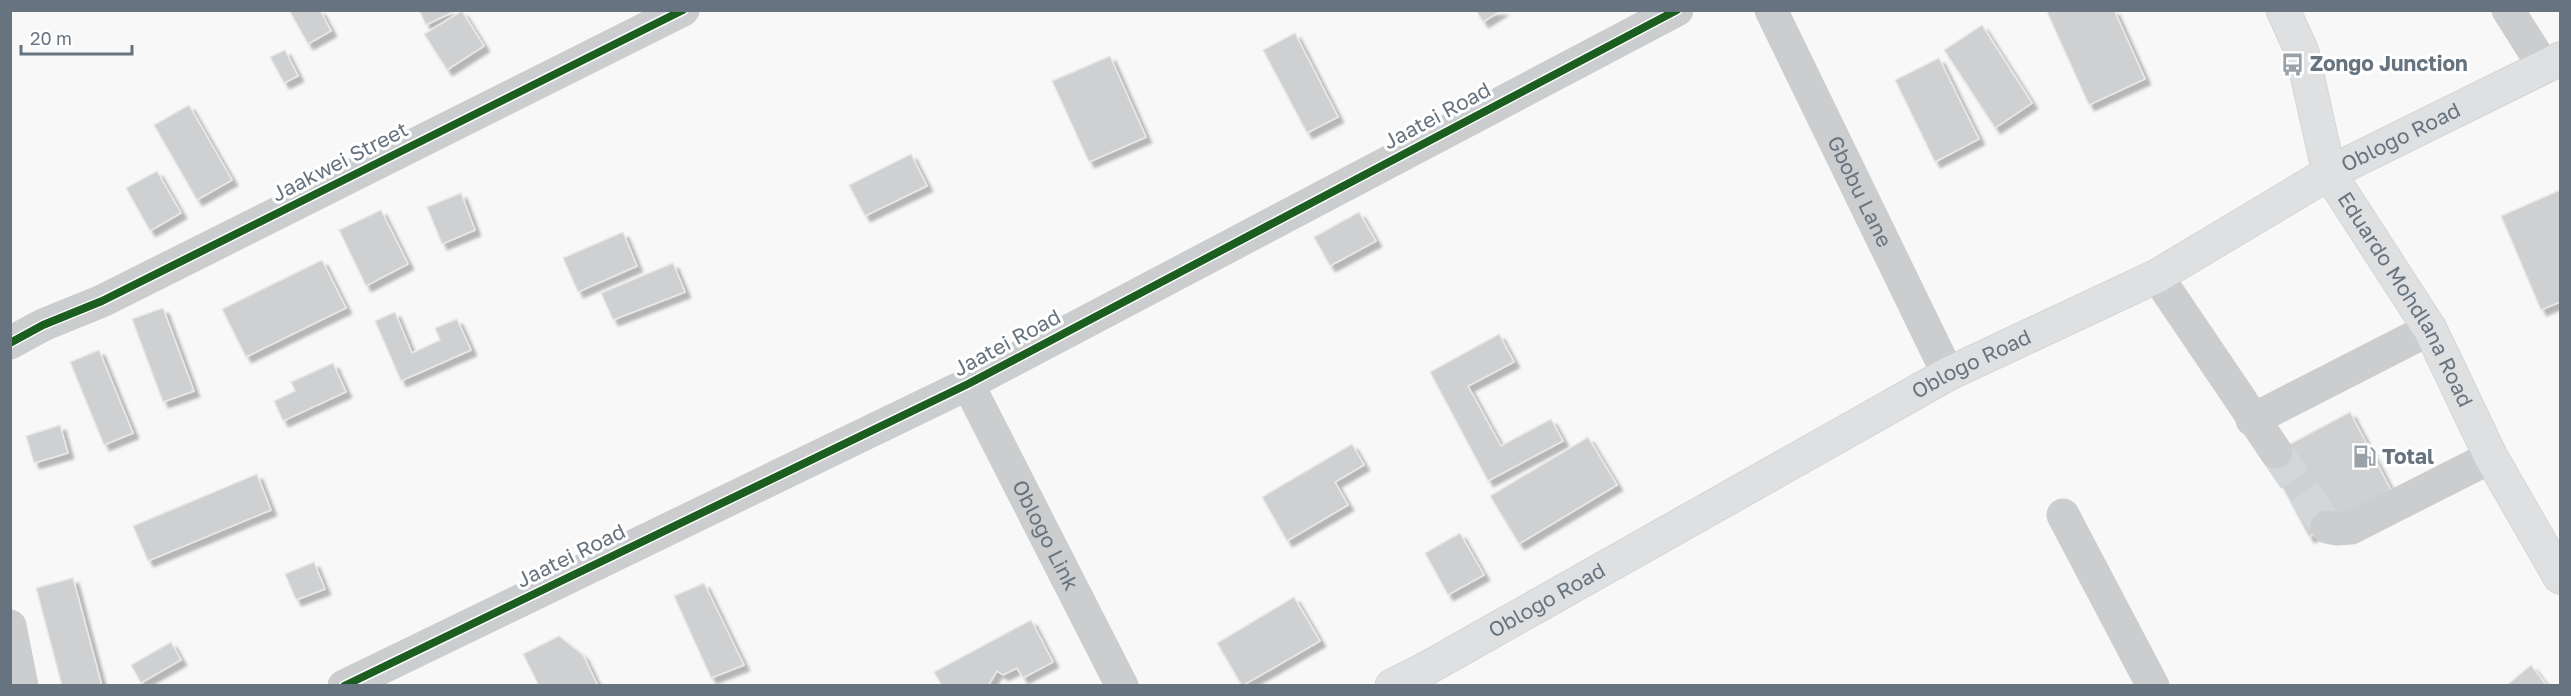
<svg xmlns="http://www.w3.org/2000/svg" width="2571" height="696" viewBox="0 0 2571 696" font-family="'Golos Text',sans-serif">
	<defs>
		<filter id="shadow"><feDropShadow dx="5.5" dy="5.5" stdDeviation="1.5" flood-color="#0004"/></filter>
	</defs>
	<rect width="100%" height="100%" fill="#f8f8f8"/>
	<!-- building -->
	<g fill="#cfd0d1" stroke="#e8e8e8" stroke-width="1.5" filter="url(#shadow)">
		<polygon points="289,10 320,10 331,31 308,44"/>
		<polygon points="419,10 454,10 455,11 426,25"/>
		<polygon points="1476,10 1502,10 1483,22"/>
		<polygon points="2052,10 2114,10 2145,79 2089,105 2047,12"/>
		<polygon points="462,11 484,46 447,70 424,34"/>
		<polygon points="1982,25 2032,103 1995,128 1944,50"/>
		<polygon points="1295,33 1338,117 1307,133 1263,50"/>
		<polygon points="285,50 298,76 284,83 270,57"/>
		<polygon points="1110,56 1146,137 1089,162 1052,81"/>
		<polygon points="1939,58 1979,139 1935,162 1895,80"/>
		<polygon points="189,105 232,180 197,200 154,125"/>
		<polygon points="911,154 927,186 865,216 849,185"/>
		<polygon points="157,171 181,213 150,231 126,188"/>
		<polygon points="2560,190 2560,302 2541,310 2501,216"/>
		<polygon points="461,193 475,230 442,244 427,207"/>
		<polygon points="381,210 408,264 366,286 339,230"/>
		<polygon points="1359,212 1376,241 1330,266 1314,237"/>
		<polygon points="623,232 637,266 578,292 563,258"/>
		<polygon points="322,260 346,308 246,357 222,309"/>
		<polygon points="673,263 685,292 613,320 601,293"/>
		<polygon points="163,308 194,391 163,402 132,319"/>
		<polygon points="395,312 412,353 440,340 435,328 457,319 471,350 401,381 375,321"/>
		<polygon points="1499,334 1514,362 1468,386 1501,446 1551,419 1563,441 1488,481 1430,372"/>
		<polygon points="99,350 133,433 104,445 70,362"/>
		<polygon points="333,363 346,392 283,421 274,401 295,391 291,382"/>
		<polygon points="2350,412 2392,492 2309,537 2266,457"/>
		<polygon points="60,425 68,453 34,463 26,436"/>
		<polygon points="1588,437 1617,485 1519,544 1490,496"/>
		<polygon points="1352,444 1364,465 1335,482 1348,505 1287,541 1262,497"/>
		<polygon points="257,474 271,510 148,561 133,526"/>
		<polygon points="1460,533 1484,575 1448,595 1425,553"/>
		<polygon points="314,562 325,589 296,600 285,574"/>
		<polygon points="73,578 102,686 62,686 36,588"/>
		<polygon points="704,583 744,665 711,678 674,596"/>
		<polygon points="1294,597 1320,641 1242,686 1217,643"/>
		<polygon points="1031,620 1053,662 1023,678 1017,668 1003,675 997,671 988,686 942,686 934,672"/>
		<polygon points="559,636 583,655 598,686 539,686 523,654"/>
		<polygon points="171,642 181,660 141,683 131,665"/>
		<polygon points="2531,665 2547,686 2506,686"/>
	</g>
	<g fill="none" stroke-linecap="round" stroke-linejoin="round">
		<!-- minor-tunnel -->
		<polyline stroke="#d4d7da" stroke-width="33" stroke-dasharray="33 16" stroke-linecap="butt" points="2276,452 2327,527"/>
		<defs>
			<g id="major">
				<path id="s3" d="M2283 10 2302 52 2329 173 2430 329 2491 457 2560 577"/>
				<path id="s4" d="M1392 686 1422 671 1948 374 2157 276 2329 173 2560 59"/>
			</g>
		</defs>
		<!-- major casing -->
		<use href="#major" stroke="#d4d5d6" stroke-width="35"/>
		<!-- minor -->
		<g stroke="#cbcdce" stroke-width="33">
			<path id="s1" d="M1771 10 1948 374"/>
			<polyline points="2508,10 2544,67"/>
			<polyline points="2157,276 2276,452"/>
			<polyline points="10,343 43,325 102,301 683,10"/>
			<path id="s2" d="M968 384 1122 686"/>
			<polyline points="2252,420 2430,329"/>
			<polyline points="2063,515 2153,686"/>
			<polyline points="2327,527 2337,529 2351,528 2491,457"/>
			<polyline points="10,626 22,686"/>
			<polyline points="344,686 968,384 1677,10"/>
		</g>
		<!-- major -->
		<use href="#major" stroke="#dfe0e1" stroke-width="33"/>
		<defs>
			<g id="cycleway">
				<polyline points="10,343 43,325 102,301 683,10"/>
				<polyline points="344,686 968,384 1677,10"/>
			</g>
		</defs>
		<!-- cycleway casing -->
		<use href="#cycleway" stroke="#fff" stroke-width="11"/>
		<!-- cycleway -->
		<use href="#cycleway" stroke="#1b5e20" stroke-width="8"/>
	</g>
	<!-- icons -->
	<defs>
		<symbol id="bus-bare" viewBox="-9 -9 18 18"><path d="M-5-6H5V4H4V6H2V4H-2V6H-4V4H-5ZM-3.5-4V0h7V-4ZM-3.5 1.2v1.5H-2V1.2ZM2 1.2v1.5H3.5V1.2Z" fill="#9aa2a9" stroke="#fff" stroke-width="2.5" paint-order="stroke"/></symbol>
		<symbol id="fuel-bare" viewBox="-9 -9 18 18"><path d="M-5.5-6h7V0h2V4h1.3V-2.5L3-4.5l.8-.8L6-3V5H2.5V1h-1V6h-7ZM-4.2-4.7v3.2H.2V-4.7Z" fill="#9aa2a9" stroke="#fff" stroke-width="2.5" paint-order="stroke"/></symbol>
	</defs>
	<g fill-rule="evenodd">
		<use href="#bus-bare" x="2276" y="48" width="33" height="33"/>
		<use href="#fuel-bare" x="2348" y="440" width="33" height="33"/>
	</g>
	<g text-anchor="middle" stroke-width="6" stroke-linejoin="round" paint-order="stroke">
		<!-- poi labels -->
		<g font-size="21" font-weight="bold" fill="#67747f" stroke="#fff" text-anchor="start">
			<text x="2310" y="71">Zongo Junction</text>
			<text x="2382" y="464">Total</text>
		</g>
		<!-- street labels -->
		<g font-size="21" fill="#67747f" stroke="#fff">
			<text transform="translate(1437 116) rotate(-28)" y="7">Jaatei Road</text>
			<text dy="7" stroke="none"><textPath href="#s4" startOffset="1149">Oblogo Road</textPath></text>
			<text transform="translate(340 162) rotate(-27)" y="7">Jaakwei Street</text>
			<text dy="7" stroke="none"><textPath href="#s1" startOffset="202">Gbobu Lane</textPath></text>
			<text dy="7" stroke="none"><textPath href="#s3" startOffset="318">Eduardo Mohdlana Road</textPath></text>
			<text transform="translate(1007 343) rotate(-28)" y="7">Jaatei Road</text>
			<text dy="7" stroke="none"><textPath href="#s4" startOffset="663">Oblogo Road</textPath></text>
			<text dy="7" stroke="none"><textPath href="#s2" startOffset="170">Oblogo Link</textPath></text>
			<text transform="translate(571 556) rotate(-26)" y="7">Jaatei Road</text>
			<text dy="7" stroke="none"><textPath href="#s4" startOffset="177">Oblogo Road</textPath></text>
		</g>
	</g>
	<!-- border -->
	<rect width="2571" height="696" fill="none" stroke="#67747f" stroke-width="24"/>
	<!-- scale -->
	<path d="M21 45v9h111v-9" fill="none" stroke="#67747f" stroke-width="3"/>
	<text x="30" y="45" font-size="18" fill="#67747f" stroke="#ffffff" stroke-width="4.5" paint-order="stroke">20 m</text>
</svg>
